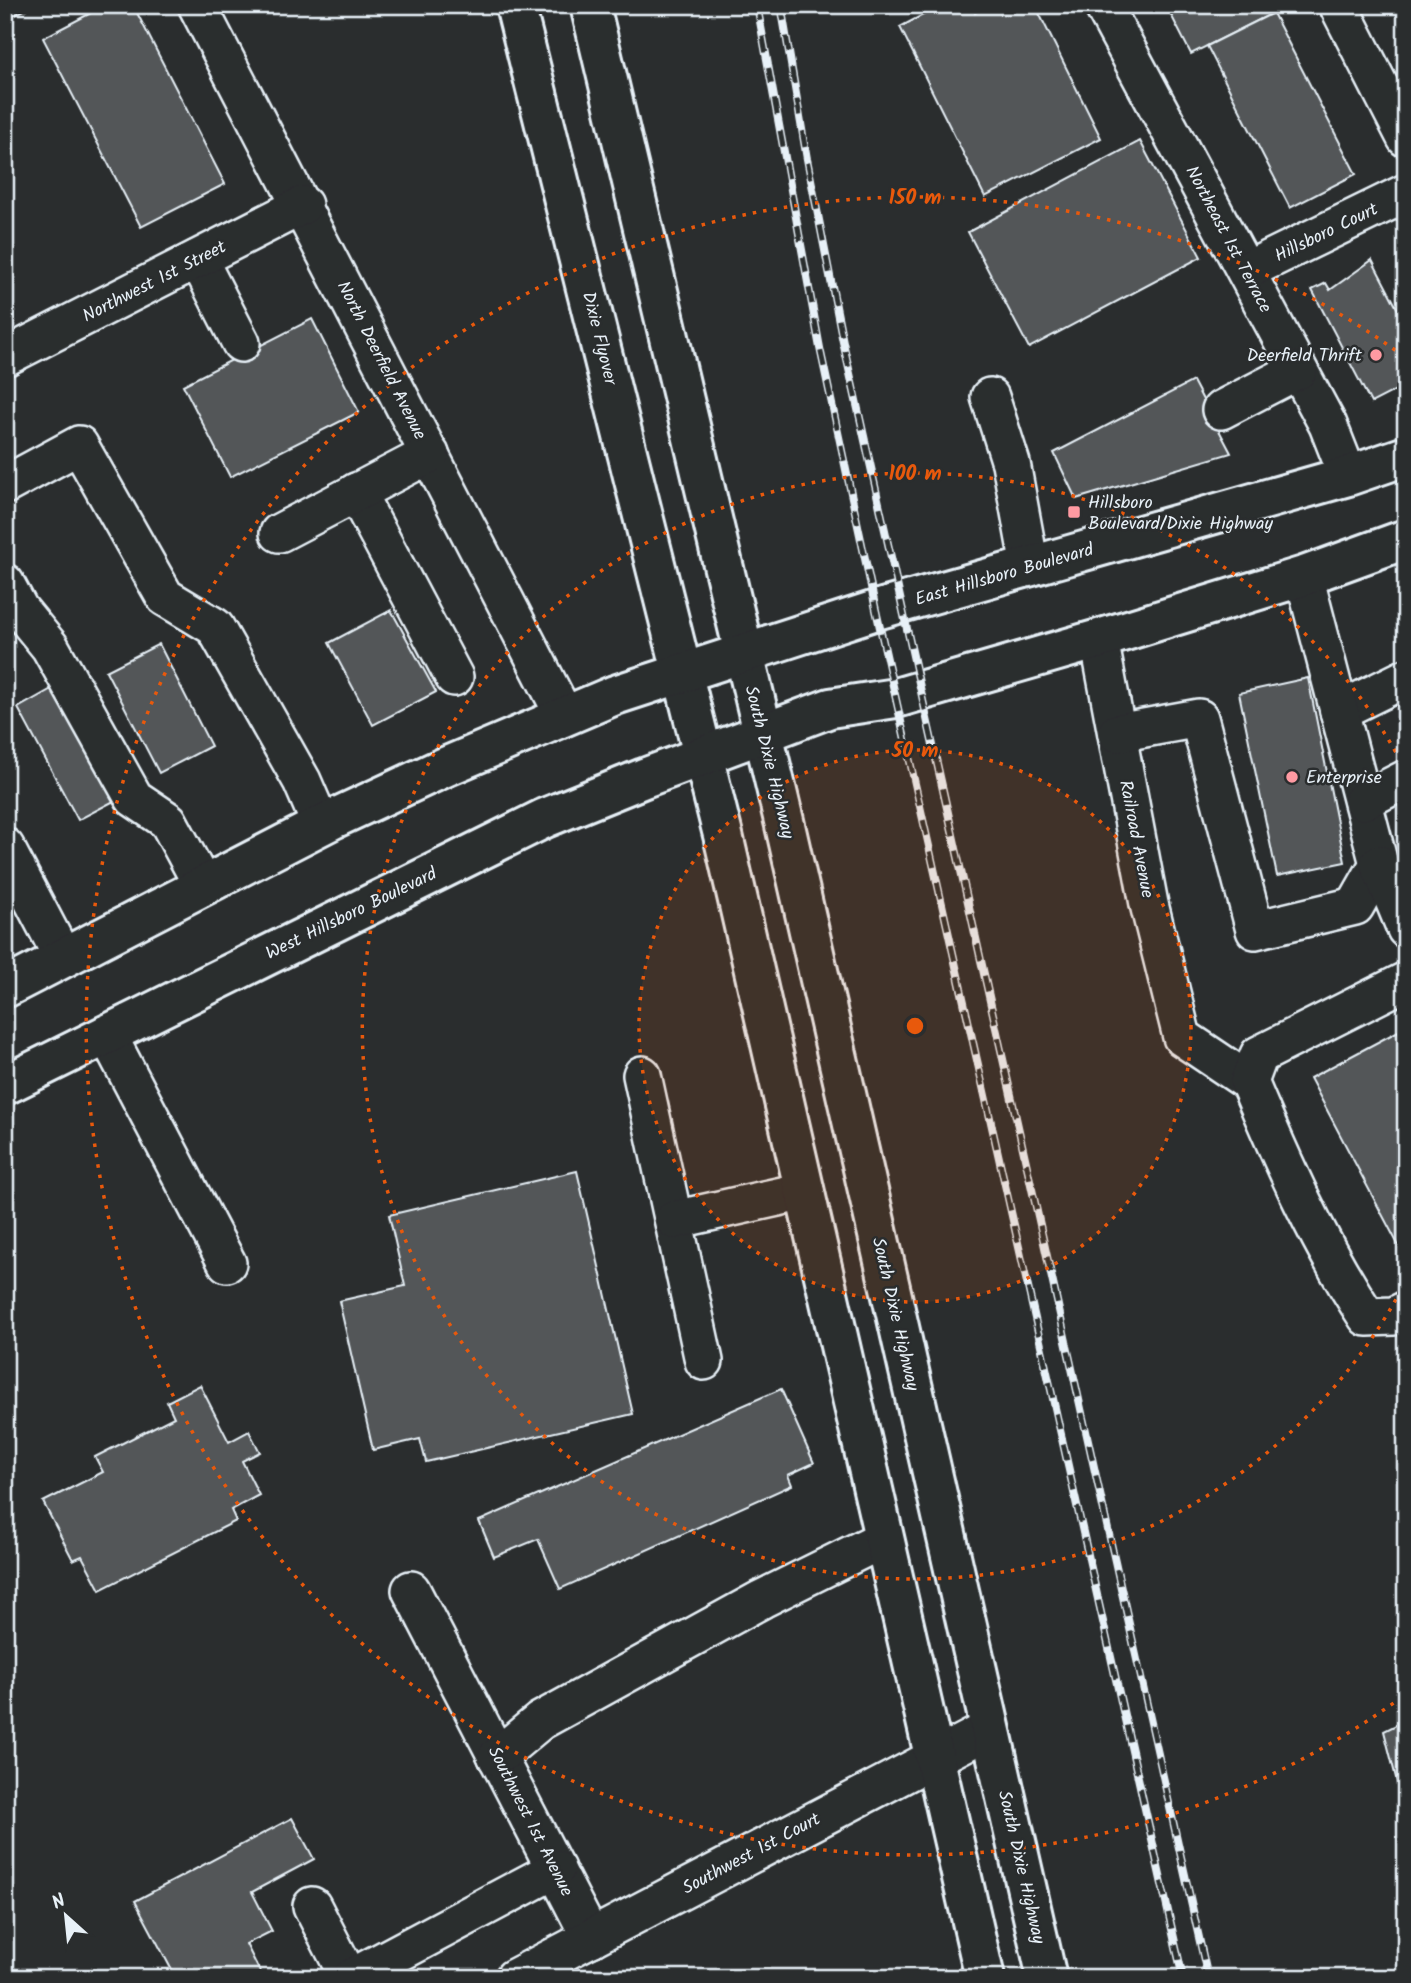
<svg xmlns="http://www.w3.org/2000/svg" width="1411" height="1983" viewBox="0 0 1411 1983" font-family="Kalam,sans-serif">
	<rect width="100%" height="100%" fill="#2a2d2e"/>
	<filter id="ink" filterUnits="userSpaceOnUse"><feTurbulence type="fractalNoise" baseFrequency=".0143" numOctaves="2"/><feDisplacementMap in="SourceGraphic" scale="14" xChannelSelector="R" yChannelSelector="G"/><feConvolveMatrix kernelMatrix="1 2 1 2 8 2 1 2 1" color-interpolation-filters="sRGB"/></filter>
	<g filter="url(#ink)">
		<!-- building -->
		<g fill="#535759" stroke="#e8f1f8" stroke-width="2">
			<polygon points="5,5 34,5 5,20"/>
			<polygon points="106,5 133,5 225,184 141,227 43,38"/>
			<polygon points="942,5 972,5 975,13 990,5 1035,5 1101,138 985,197 900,27"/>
			<polygon points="1166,5 1270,5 1273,13 1191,54"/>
			<polygon points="1273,13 1356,174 1290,208 1207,46"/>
			<polygon points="1140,141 1201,257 1029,348 968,232"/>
			<polygon points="1372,260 1406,325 1406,385 1371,403 1312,290 1326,283 1330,290"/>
			<polygon points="312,319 359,412 230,477 183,385"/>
			<polygon points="1193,381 1231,453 1076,499 1054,453"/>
			<polygon points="391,610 436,692 373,725 329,643"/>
			<polygon points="159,644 211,746 159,773 106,671"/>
			<polygon points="1308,678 1345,862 1277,876 1239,693"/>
			<polygon points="55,687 116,800 78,820 18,708"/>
			<polygon points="1406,1027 1406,1250 1402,1252 1310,1078"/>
			<polygon points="577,1171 633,1414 426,1462 420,1439 373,1450 339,1301 405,1286 389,1215"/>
			<polygon points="200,1385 229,1442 249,1431 260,1452 242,1461 259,1495 231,1510 236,1521 100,1590 82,1556 73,1560 43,1502 103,1472 95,1457 174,1417 167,1402"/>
			<polygon points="781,1389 814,1463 788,1475 792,1485 560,1589 538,1539 494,1557 479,1521"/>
			<polygon points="1406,1720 1406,1817 1384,1731"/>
			<polygon points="292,1818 314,1859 252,1892 272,1931 246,1944 263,1978 176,1978 135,1901"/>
		</g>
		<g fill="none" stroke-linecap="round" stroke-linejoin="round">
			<defs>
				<g id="minor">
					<polyline points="197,5 564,715"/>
					<polyline points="1103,5 1328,425 1348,476"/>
					<polyline points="1338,5 1406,138"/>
					<polyline points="198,259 241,343"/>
					<polyline points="1246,271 1406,193"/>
					<polyline points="5,357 303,205"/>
					<polyline points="990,397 1011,463 1030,567"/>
					<polyline points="1221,410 1298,370"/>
					<polyline points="5,485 79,445 165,597 215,627 302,781 321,825"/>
					<polyline points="356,492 454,677"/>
					<polyline points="279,533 430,454"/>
					<polyline points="5,583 19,609 50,647 134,798 168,821 203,886"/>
					<polyline points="1099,639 1149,904 1182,1037 1249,1082"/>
					<polyline points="1339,711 1406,678"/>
					<polyline points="1117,733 1199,718 1255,930 1355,906 1379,864 1304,576"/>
					<polyline points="1363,801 1406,779"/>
					<polyline points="5,847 63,958"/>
					<polyline points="1379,864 1406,929"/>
					<path d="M1406 981 1259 1055 1249 1082C1283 1163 1319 1244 1367 1317L1394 1316 1406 1310"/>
					<polyline points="107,1034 227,1263"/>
					<polyline points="642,1075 704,1361"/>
					<polyline points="674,1220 805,1191"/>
					<polyline points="411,1590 591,1938"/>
					<polyline points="497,1757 540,1721 762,1599 883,1539"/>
					<polyline points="312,1906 349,1978"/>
					<polyline points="351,1978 556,1869"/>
					<polyline points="514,1978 990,1729"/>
				</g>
				<g id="major">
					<polyline points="515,5 723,835 985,1978"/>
					<polyline points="590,5 784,821 1047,1978"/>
					<polyline points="5,988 333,819 445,767 615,695 876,610 1348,476 1406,456"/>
					<polyline points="5,1085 545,818 644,778 830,708 896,698 1099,639 1304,576 1406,539"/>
				</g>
			</defs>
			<!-- minor casing -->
			<use href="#minor" stroke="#e8f1f8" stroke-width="42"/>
			<!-- major casing -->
			<use href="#major" stroke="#e8f1f8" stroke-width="44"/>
			<!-- minor -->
			<use href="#minor" stroke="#2a2d2e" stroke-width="37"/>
			<!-- major -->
			<use href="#major" stroke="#2a2d2e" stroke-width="38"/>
			<defs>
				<g id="rail">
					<polyline points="757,5 820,348 876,610 1183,1978"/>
					<polyline points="781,5 807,159 843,342 1208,1978"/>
				</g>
			</defs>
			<!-- rail casing -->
			<use href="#rail" stroke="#e8f1f8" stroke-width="8"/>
			<!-- rail -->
			<use href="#rail" stroke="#2a2d2e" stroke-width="5" stroke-dasharray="16" stroke-linecap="butt"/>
		</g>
	</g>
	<!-- distance rings -->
	<circle cx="915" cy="1026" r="276" fill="#e8590c" fill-opacity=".12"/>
	<g fill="none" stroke="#e8590c" stroke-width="3.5" stroke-dasharray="3.5 7">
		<circle cx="915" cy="1026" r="276"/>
		<path d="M1406 1281A553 553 0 1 1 1406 771"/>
		<path d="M1402 1697A829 829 0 1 1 1402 355"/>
	</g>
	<!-- markers -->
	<g fill="#ff9aa2" stroke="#2a2d2e" stroke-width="2.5">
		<circle cx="1376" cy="355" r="7"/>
		<rect x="1067" y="505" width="14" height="14" rx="3.5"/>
		<circle cx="1292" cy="777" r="7"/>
	</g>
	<g text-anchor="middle" stroke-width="5" stroke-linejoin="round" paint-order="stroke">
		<!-- street labels -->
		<g font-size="18" fill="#e8f1f8" stroke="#2a2d2e">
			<text transform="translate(1326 232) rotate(-26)" y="6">Hillsboro Court</text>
			<text transform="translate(1229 239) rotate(62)" y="6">Northeast 1st Terrace</text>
			<text transform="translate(154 281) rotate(-27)" y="6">Northwest 1st Street</text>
			<text transform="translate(600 338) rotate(76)" y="6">Dixie Flyover</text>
			<text transform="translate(382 360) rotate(63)" y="6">North Deerfield Avenue</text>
			<text transform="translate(1004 574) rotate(-16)" y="6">East Hillsboro Boulevard</text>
			<text transform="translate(770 762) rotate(76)" y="6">South Dixie Highway</text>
			<text transform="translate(1137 839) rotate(79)" y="6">Railroad Avenue</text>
			<text transform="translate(351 913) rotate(-26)" y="6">West Hillsboro Boulevard</text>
			<text transform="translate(896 1314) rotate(77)" y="6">South Dixie Highway</text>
			<text transform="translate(531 1821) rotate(63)" y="6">Southwest 1st Avenue</text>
			<text transform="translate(751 1853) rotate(-28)" y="6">Southwest 1st Court</text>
			<text transform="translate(1022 1867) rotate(77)" y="6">South Dixie Highway</text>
		</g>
		<!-- poi labels -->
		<g font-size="18" fill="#e8f1f8" stroke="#2a2d2e" text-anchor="start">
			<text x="1362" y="361" text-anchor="end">Deerfield Thrift</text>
			<text x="1088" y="508">Hillsboro<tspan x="1088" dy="21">Boulevard/Dixie Highway</tspan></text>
			<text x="1306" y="783">Enterprise</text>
		</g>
	</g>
	<circle cx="915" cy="1026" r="10" fill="#e8590c" stroke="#2a2d2e" stroke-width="3.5"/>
	<g font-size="21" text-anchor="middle" font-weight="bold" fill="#e8590c" stroke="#2a2d2e" stroke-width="5" stroke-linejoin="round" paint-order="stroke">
		<text x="915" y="204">150 m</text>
		<text x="915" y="480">100 m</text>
		<text x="915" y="757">50 m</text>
	</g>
	<!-- margin -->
	<rect width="1411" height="1983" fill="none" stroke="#2a2d2e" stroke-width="28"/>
	<rect x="14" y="14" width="1383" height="1955" fill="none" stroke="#e8f1f8" stroke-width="2.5" filter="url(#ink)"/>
	<!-- north arrow -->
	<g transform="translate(66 1916) rotate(333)" stroke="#2a2d2e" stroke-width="5" paint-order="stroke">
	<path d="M0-5L12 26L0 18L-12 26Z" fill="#e8f1f8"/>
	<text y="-10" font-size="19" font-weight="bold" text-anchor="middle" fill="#e8f1f8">N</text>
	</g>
</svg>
